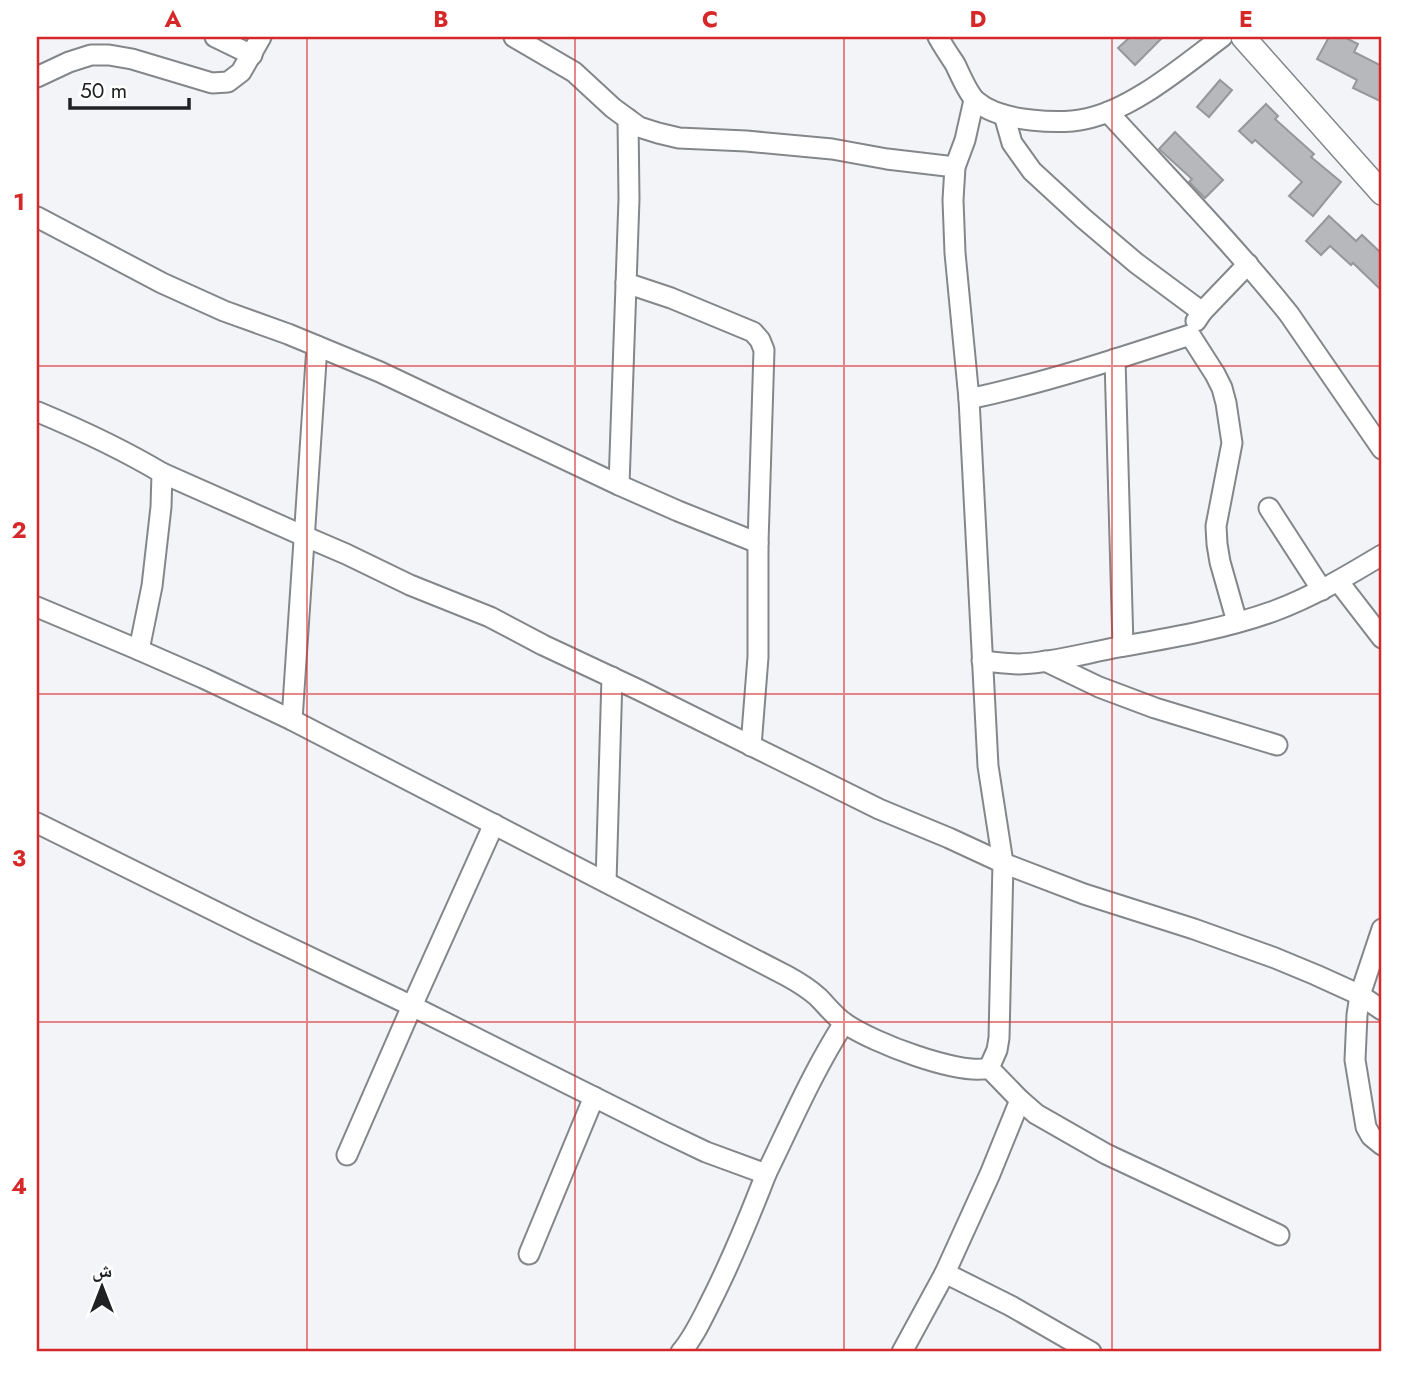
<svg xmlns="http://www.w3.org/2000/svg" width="1419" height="1389" viewBox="0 0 1419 1389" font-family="Jost,'Noto Naskh Arabic',sans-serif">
	<rect width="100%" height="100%" fill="#f2f4f8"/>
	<!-- building -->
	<g fill="#b6b8bc" stroke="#95979b" stroke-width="2">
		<polygon points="1130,37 1163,37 1135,65 1118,48"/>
		<polygon points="1329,37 1344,37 1358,44 1354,52 1382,66 1382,102 1353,88 1357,80 1317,59"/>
		<polygon points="1220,80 1232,90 1209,117 1197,107"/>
		<polygon points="1266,104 1278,116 1275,119 1314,154 1311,157 1341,182 1313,216 1289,196 1302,182 1255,140 1252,143 1239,131"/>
		<polygon points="1175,132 1223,180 1205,198 1189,182 1192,179 1159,149"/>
		<polygon points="1329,216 1356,241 1362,235 1382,254 1382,291 1353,263 1351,265 1330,246 1321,255 1306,241"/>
	</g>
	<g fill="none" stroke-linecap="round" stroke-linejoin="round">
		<defs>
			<g id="minor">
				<polyline points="215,37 252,55"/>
				<polyline points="514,37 574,72 613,108 628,119 639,127 658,133 679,138 746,141 832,149 887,159 955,167"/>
				<path d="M938 37C943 46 949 55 955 64 960 74 968 94 976 101 991 114 1012 118 1031 120 1049 122 1067 123 1085 119 1132 110 1183 66 1222 37"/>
				<polyline points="37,77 69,62 91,55 109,55 132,59 212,83 228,82 241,72 261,37"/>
				<polyline points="974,100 965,140 955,167 953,200 955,253 969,399 988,766 1003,863 999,1038 997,1050 989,1068"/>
				<path d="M1108 112C1169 179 1232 243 1289 314L1382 449"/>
				<polyline points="1004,115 1012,143 1032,171 1083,218 1136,263 1202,312"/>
				<polyline points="37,217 162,283 224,311 288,334 380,372 619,485 678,511 758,543"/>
				<polyline points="626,283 671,298 753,332 760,340 764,350 758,543 758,657 751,746"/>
				<polyline points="1196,321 1202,312 1248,264"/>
				<polyline points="1115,359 1123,646"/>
				<path d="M969 399C1044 383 1117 359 1190 335L1215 374 1222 388 1226 403 1232 443 1216 526 1217 544 1220 562 1237 622"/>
				<polyline points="162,473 304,536 346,554 410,585 490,617 543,645 639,690 879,809 949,838 1003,863 1084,894 1194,929 1275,958 1316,975 1360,995 1382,1010"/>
				<polyline points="619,485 629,199 628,119"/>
				<polyline points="1269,508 1322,590"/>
				<polyline points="1338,581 1382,638"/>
				<path d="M37 607 139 650 152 586 161 507 162 473C122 449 81 430 38 412"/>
				<path d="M139 650 203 678 292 720 787 976C798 982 809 989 818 997 827 1006 835 1017 846 1024 872 1042 959 1076 989 1068L1020 1100 1036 1114 1106 1154 1279 1235"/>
				<path d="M982 661C994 662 1007 664 1019 664 1052 663 1086 653 1119 647 1170 638 1224 629 1274 611 1312 597 1347 576 1382 555"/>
				<polyline points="1045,661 1099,687 1155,708 1277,745"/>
				<polyline points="292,720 317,346"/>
				<path d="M37 823 255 931 412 1006 664 1132 706 1152 766 1174C791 1123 813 1071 844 1023"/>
				<polyline points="606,882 612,677"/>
				<polyline points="1382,929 1360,995 1357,1015 1355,1060 1366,1127 1371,1136 1382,1145"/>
				<polyline points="1020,1100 990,1174 945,1273 1011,1306 1091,1352"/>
				<polyline points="347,1155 412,1006 494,824"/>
				<polyline points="529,1254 594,1097"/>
				<path d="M681 1352C693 1338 701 1321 709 1305 731 1262 749 1218 766 1174"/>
				<polyline points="902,1352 945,1273"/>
			</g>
			<polyline id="tertiary" points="1243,37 1382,193"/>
		</defs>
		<!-- minor casing -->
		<use href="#minor" stroke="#84878a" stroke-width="23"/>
		<!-- tertiary casing -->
		<use href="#tertiary" stroke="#84878a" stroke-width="26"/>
		<!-- minor -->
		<use href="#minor" stroke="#fff" stroke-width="19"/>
		<!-- tertiary -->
		<use href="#tertiary" stroke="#fff" stroke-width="23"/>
	</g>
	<!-- grid -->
	<path fill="none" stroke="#d62828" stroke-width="2" stroke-opacity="0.55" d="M307 37V1352M575 37V1352M844 37V1352M1112 37V1352M37 366H1382M37 694H1382M37 1022H1382"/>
	<!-- border -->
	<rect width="1419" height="1389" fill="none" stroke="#ffffff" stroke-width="77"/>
	<!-- north arrow -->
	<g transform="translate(102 1287)" stroke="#ffffff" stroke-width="5" paint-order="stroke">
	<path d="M0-5L12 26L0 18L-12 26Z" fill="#202122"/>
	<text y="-10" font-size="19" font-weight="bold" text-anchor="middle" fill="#202122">ش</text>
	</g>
	<!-- scale -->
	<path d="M70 98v10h119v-10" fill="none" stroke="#202122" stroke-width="3.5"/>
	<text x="80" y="98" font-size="21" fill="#202122" stroke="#ffffff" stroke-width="5" paint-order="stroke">50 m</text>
	<rect x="38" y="38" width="1342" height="1312" fill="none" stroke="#d62828" stroke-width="2.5"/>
	<g font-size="23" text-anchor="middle" font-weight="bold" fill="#d62828">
		<text x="173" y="27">A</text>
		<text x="441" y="27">B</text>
		<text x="710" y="27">C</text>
		<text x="978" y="27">D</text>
		<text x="1246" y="27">E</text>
		<text x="19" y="210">1</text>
		<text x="19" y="538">2</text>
		<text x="19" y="866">3</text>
		<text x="19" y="1194">4</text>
	</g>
</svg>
